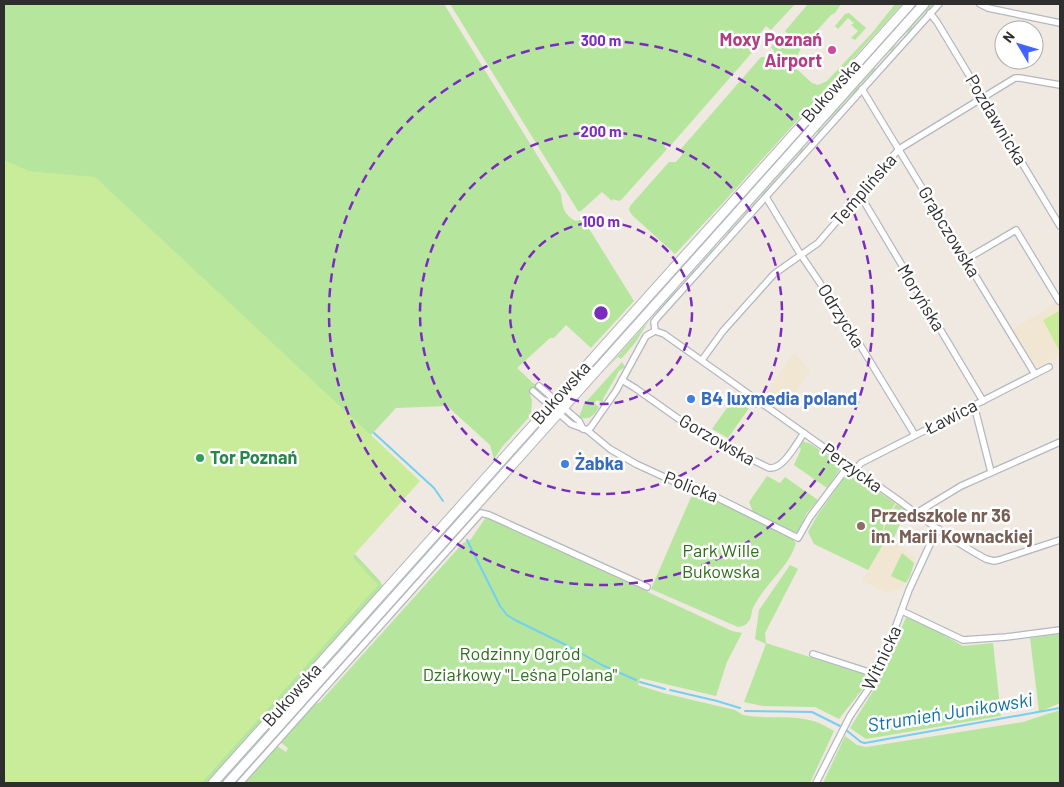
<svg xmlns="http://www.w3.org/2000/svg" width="1064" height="787" viewBox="0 0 1064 787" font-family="Barlow,sans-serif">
	<rect width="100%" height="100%" fill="#efe9e1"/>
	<!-- education -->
	<g fill="#f0e6d1">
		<polygon points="1056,303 1060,309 1060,356 1040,366 1035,365 1012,330"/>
		<polygon points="794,353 810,370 786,405 767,392"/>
		<polygon points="851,472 906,510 892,542 904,548 910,555 916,557 910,576 901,588 888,592 883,591 862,581 868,570 814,544"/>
	</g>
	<!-- green -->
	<g fill="#b6e59e">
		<path d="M4 4H444L561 194C562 206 564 216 576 221L583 219 634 301 591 348 566 325 554 338H550L517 368 534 384 542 383 530 395 532 400 531 415 502 447 494 459 490 445 447 406 396 408 371 435 4 174Z"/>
		<polygon points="450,4 795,4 771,30 766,26 756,38 760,42 759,44 756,42 754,44 756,48 671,145 667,143 664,146 667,149 622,199 619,201 613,199 612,201 602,192 581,211 578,211"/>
		<polygon points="808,4 841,4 835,13 831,15 802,47 795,59 791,59 789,62 812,83 818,85 827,81 872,33 895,4 902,4 721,205 675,254 632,215 629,210 630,206 669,162 676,162 682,155 680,150 761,57 768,57 774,51 771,47 774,43 779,47 789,35 785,31"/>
		<polygon points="915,4 919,4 692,257 686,260"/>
		<path d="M930 4H933L930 7V10L926 11 912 27V30C905 32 894 44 893 51H890L875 67V72H872L858 87 857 92H854L840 107 839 112H836L821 128 820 132H817L803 148 802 152 799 153 785 168 784 173H781L767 189 766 193H763L749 209 748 213H745L731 229 730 233H727L712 249 713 252 709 254 694 270 695 273 691 274 676 290V293L650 319 635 343 621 359 618 357 606 369Z"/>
		<polygon points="849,13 866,28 855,40 851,38 858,31 851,25 854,23 848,18 838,29 835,26 845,14"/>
		<path d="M622 362 625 367 619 371 603 399V403L597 400 594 403 599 407C594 415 590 421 579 417L584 404Z"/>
		<polygon points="734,398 749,408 728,438 712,429"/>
		<polygon points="802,441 811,444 842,466 827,488 794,465 801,449 798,446"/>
		<polygon points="849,471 895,503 883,527 885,541 868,570 814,544 808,532 817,516"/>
		<polygon points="767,476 780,483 785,477 818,500 806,514 799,530 795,533 753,512 749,502"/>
		<polygon points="490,479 492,480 482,492 401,582 400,580"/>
		<polygon points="507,479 236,783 233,783 495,490"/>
		<path d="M694 494 704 495 790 536 796 543C789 568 764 584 753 608 751 612 752 618 748 622 746 626 742 626 738 627L651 589 691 497Z"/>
		<polygon points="896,504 906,510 892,542 890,543 887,541 884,528"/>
		<path d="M486 517 732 631 742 633 727 662 716 696 640 678 638 685 663 693 735 710 743 715C777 721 803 710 834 731L810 783H244L277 746 286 752 288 748 280 742 314 705 320 702 463 543 471 539Z"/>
		<polygon points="902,553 914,563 910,576 906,583 891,576"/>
		<polygon points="355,554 380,581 382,585 381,589 208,783 201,783 377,585 352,557"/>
		<polygon points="790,565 798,569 765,633 766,643 872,677 839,719 815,707 763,706 744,702 766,644 755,639 759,610"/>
		<polygon points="383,599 385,601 222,783 219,783"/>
		<polygon points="906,617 924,624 963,646 993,643 1001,716 866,739 850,728 880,680"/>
		<polygon points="1060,634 1060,703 1039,712 1030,638"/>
		<polygon points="1060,710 1060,783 823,783 845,736 857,745 866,747 1023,722"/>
	</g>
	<!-- pitch -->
	<g fill="#c9ec9a">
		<polygon points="4,160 29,171 95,177 420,481 352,557 378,585 201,783 4,783"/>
		<polygon points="1059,311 1060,313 1060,352 1043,320"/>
	</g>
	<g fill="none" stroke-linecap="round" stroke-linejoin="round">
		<!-- stream -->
		<g stroke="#75cff0" stroke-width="2">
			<polyline points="374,433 434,488 443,501"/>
			<polyline points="467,540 500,606 507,615 515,620 568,646 602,665 636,680"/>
			<polyline points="640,682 665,689"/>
			<polyline points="670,690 717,701 740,708"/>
			<polyline points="745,711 812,712 840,726"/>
			<polyline points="846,730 861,742 865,743 1060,708"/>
		</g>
		<defs>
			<g id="minor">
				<polyline points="980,4 988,8 1060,23"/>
				<polyline points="930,13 937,22 1060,226"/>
				<polyline points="862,89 1035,374"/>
				<polyline points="858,196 863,200 983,401"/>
				<polyline points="766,197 799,252 843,317 915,435"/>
				<polyline points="965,260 1016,230 1059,301"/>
				<path d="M655 331 664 334 901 502 914 512H918C923 522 973 552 986 559L994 561 999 560 1060 540"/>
				<polyline points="655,331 654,322 657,318 939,4"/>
				<polyline points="702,360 723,331 774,274 818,243 899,149 1015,78 1020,78 1060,85"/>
				<path d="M622 380 635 388 700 434 769 468C783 470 796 444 804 433"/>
				<polyline points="539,386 579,421 583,429"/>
				<polyline points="533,391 571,424 587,430 591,427 616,391 646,336 655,331"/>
				<polyline points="974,405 991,472"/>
				<polyline points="587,430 610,449 636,464 688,488 710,494 798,538 810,517 849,465"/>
				<polyline points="855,470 861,463 1049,367"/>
				<polyline points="918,512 961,486 1060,442"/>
				<polyline points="902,611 963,640 1006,637 1060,630"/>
				<polyline points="813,654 878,675"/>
				<polyline points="240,783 481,513 489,515 647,587"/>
				<polyline points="816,783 850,716 878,675 909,590 932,540 939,529"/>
			</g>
			<g id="secondary">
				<polyline points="213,783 910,4"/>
				<polyline points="228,783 924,4"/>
			</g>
		</defs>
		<!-- minor casing -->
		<use href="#minor" stroke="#b4b7c1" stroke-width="8"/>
		<!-- secondary casing -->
		<use href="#secondary" stroke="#b4b7c1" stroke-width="11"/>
		<!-- minor -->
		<use href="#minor" stroke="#fff" stroke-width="5.5"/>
		<!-- secondary -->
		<use href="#secondary" stroke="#fff" stroke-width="9"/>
	</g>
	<!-- distance rings -->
	<g fill="none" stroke="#7b2cbf" stroke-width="2.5" stroke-dasharray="9 6">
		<circle cx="601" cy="313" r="91"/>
		<circle cx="601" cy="313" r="181"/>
		<circle cx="601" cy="313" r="272"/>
	</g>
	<!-- markers -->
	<circle fill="#d1479c" stroke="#fff" stroke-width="2" cx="832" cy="50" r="5"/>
	<g fill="#3f7fe0" stroke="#fff" stroke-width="2">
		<circle cx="691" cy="399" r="5"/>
		<circle cx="565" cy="464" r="5"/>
	</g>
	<circle fill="#2e9e5b" stroke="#fff" stroke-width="2" cx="200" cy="458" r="5"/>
	<circle fill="#8d6e63" stroke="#fff" stroke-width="2" cx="861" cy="526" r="5"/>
	<g text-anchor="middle" stroke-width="5" stroke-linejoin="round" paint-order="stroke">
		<!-- hotel labels -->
		<g font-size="18" font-weight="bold" fill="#b23c85" stroke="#fff" text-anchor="end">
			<text x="822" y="46">Moxy Poznań<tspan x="822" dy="21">Airport</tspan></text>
		</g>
		<!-- street labels -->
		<g font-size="18" fill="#2e2e2e" stroke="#fff">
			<text transform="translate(831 91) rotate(-48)" y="6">Bukowska</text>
			<text transform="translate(996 120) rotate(59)" y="6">Pozdawnicka</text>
			<text transform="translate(864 190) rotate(-49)" y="6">Templińska</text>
			<text transform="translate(949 232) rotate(59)" y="6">Grąbczowska</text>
			<text transform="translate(921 298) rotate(59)" y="6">Moryńska</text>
			<text transform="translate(841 316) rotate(58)" y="6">Odrzycka</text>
			<text transform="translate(561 393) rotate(-48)" y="6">Bukowska</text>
			<text transform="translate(951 417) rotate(-27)" y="6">Ławica</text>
			<text transform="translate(717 440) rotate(30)" y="6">Gorzowska</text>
			<text transform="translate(852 468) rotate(36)" y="6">Perzycka</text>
			<text transform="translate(691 487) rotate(21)" y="6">Policka</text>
			<text transform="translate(882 658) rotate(-65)" y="6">Witnicka</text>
			<text transform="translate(292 695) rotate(-48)" y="6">Bukowska</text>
		</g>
		<!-- shop labels -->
		<g font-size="18" font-weight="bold" fill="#366cbe" stroke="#fff" text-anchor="start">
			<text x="701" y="405">B4 luxmedia poland</text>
			<text x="575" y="470">Żabka</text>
		</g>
		<!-- leisure labels -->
		<g font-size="18" font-weight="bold" fill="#27864d" stroke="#fff" text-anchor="start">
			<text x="210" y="464">Tor Poznań</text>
		</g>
		<!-- education labels -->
		<g font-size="18" font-weight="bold" fill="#785e54" stroke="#fff" text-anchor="start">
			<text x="871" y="522">Przedszkole nr 36<tspan x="871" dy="21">im. Marii Kownackiej</tspan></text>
		</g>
		<!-- park labels -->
		<g font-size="18" fill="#2c6e1b" stroke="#fff">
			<text x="721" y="557">Park Wille<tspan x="721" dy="21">Bukowska</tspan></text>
			<text x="520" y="660">Rodzinny Ogród<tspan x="520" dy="21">Działkowy "Leśna Polana"</tspan></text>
		</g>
		<!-- water labels -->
		<g font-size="19" font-style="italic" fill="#0d6fa3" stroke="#fff">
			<text transform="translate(950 712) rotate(-9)" y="7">Strumień Junikowski</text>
		</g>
	</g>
	<circle cx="601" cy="313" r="8" fill="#7b2cbf" stroke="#fff" stroke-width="2.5"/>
	<g font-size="15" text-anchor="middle" font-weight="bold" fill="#7b2cbf" stroke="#fff" stroke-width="5" stroke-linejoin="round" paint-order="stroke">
		<text x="601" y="46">300 m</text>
		<text x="601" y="137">200 m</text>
		<text x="601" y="227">100 m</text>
	</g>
	<!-- border -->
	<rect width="1064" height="787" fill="none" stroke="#2e2e2e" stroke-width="10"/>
	<!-- north arrow -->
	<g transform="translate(1019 45) rotate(308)"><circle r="24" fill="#ffffff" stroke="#ababab"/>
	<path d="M0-4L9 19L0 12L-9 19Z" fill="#4264fb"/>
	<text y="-8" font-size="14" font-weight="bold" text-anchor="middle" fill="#2e2e2e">N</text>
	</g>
</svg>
